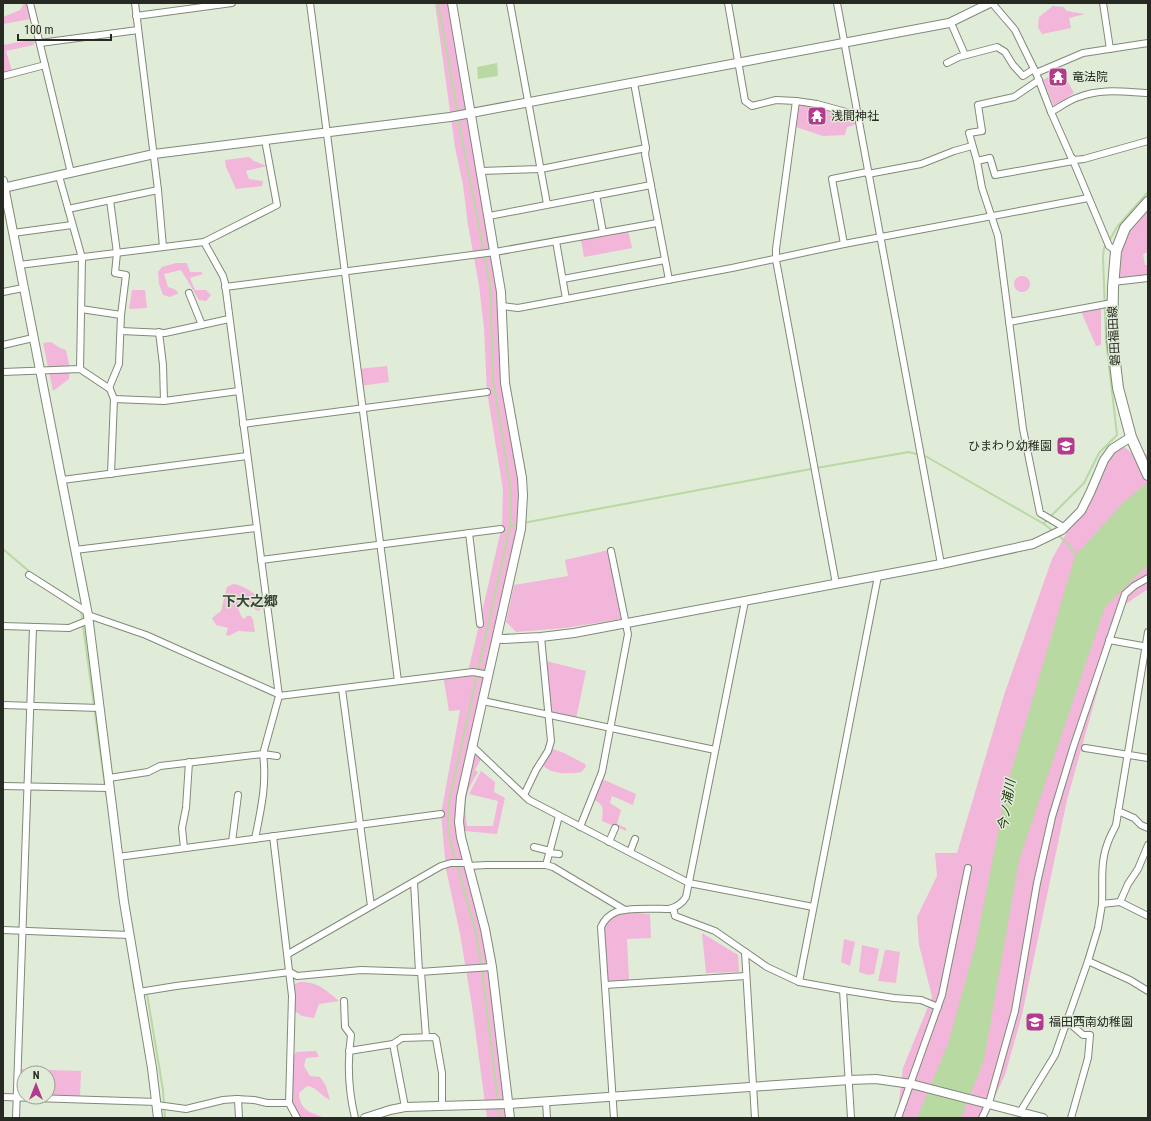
<svg xmlns="http://www.w3.org/2000/svg" width="1151" height="1121" viewBox="0 0 1151 1121" font-family="'Roboto Condensed','Noto Sans JP',sans-serif">
	<rect width="100%" height="100%" fill="#e0ecd8"/>
	<!-- green -->
	<g fill="#f1b6d9">
		<polygon points="24,3 31,3 36,18 3,24 3,17 20,10"/>
		<path d="M435 3H451L496 255 502 383 523 501 474 754 481 759 475 770 478 772C475 778 471 783 469 789 464 800 465 814 467 826H493L498 801 469 794 481 771 495 782 494 792 505 798 497 834 465 831 462 814 459 826 486 949 510 1118H487L472 1006 460 934 446 869 441 814 460 710 449 711 443 675 468 672 502 526 503 489 487 392 484 328 479 285 468 225 463 185 455 147Z"/>
		<polygon points="1053,6 1063,7 1067,11 1085,14 1069,18 1071,28 1042,34 1038,27 1039,17"/>
		<polygon points="35,39 34,45 6,51 12,71 3,73 3,45"/>
		<polygon points="1048,77 1053,87 1068,82 1074,93 1054,106 1043,80"/>
		<polygon points="796,101 854,114 857,124 847,127 845,135 823,136 796,127 793,120"/>
		<polygon points="249,157 254,161 267,166 246,171 249,179 263,181 262,186 236,189 226,167 225,160"/>
		<path d="M1148 207V252L1143 254 1145 265H1148V278L1119 279C1118 248 1129 229 1148 207Z"/>
		<polygon points="628,230 632,248 584,257 581,240"/>
		<polygon points="176,263 187,263 190,272 201,272 203,274 190,278 195,290 206,290 211,295 206,301 199,300 181,270 164,274 168,287 174,289 179,293 170,297 163,295 159,284 158,272 162,267"/>
		<circle cx="1022" cy="284" r="8"/>
		<polygon points="132,290 145,290 147,308 129,309"/>
		<polygon points="1101,305 1101,345 1096,346 1080,309"/>
		<polygon points="51,342 60,348 66,350 70,369 69,379 53,391 43,343"/>
		<polygon points="387,366 389,382 360,386 358,369"/>
		<polygon points="1119,445 1127,449 1138,459 1148,453 1148,589 1121,607 1067,800 1022,1015 1005,1075 985,1118 897,1118 903,1068 932,997 919,945 917,917 937,876 935,853 957,853 1004,695 1052,559 1066,534 1069,523"/>
		<polygon points="609,550 622,619 565,628 516,632 506,622 514,585 568,576 565,560"/>
		<path d="M233 584C246 585 253 596 266 598L267 604 258 611C252 608 250 601 244 598L240 600C238 608 238 613 244 619L247 616H251L253 620 255 632 238 631 229 636 226 635 228 628 216 625 212 618 221 611 227 587Z"/>
		<polygon points="546,661 586,671 576,719 548,715"/>
		<path d="M553 749 564 753 585 764 586 767 581 772C570 774 551 775 543 765L544 758 548 751Z"/>
		<path d="M602 779 636 794 633 805 612 796 610 803 621 810 617 824 626 828V831L602 821C603 808 605 806 593 799Z"/>
		<polygon points="625,912 650,914 651,938 627,939 629,980 605,982 601,927 613,914"/>
		<polygon points="702,933 738,955 739,972 706,973"/>
		<polygon points="844,939 855,942 850,966 841,962"/>
		<polygon points="862,945 879,949 874,974 868,975 859,972"/>
		<polygon points="885,950 888,950 900,952 896,983 878,981"/>
		<path d="M299 982C317 981 326 990 339 1001L319 1004 314 1018 302 1016 292 1009 291 986Z"/>
		<path d="M316 1051 319 1057 306 1058 304 1066 310 1076 320 1077 326 1086 330 1100C319 1095 319 1088 307 1086L299 1093C300 1111 310 1112 325 1118H297L289 1103 291 1060 296 1052Z"/>
		<polygon points="20,1069 81,1071 80,1096 48,1095 48,1073 24,1073 24,1095 19,1095"/>
	</g>
	<!-- water -->
	<g fill="#b8d9a2">
		<polygon points="497,63 498,76 478,79 477,67"/>
		<polygon points="1148,482 1148,565 1105,607 1019,860 984,1060 961,1118 917,1118 948,1044 976,943 1008,782 1075,556 1123,503"/>
	</g>
	<g fill="none" stroke-linecap="round" stroke-linejoin="round">
		<!-- stream -->
		<g stroke="#b8d9a2" stroke-width="2">
			<polyline points="438,3 458,114"/>
			<polyline points="458,118 490,285 493,379 510,485 511,499 510,526 450,797 448,811 448,829 451,844 476,933 482,971 498,1102"/>
			<polyline points="1109,241 1117,227 1148,192"/>
			<polyline points="523,523 816,468 909,452 927,457 1044,524 1053,531"/>
			<polyline points="1044,523 1084,483 1099,453 1117,435 1106,340 1103,257 1104,248 1106,244"/>
			<polyline points="510,526 519,524"/>
			<polyline points="1058,535 1065,541 1078,557"/>
			<polyline points="3,549 31,573 68,596"/>
			<polyline points="81,611 106,794"/>
			<polyline points="130,959 134,989 135,989"/>
			<polyline points="145,993 147,994 163,1090 165,1118"/>
			<polyline points="498,1106 500,1118"/>
		</g>
		<defs>
			<g id="minor">
				<polyline points="30,3 71,173"/>
				<polyline points="135,3 158,190"/>
				<polyline points="310,3 398,681"/>
				<polyline points="510,3 547,204"/>
				<polyline points="728,3 745,101 752,106 776,100 796,101 776,249 776,260 836,584"/>
				<polyline points="837,3 941,564"/>
				<polyline points="992,3 1015,30 1036,73 1051,112 1071,157 1074,160 1084,159 1148,141"/>
				<polyline points="1103,3 1110,49"/>
				<polyline points="136,16 232,3"/>
				<polyline points="951,23 965,55"/>
				<polyline points="40,43 138,30"/>
				<polyline points="947,63 959,57 997,47 1005,52 1013,65 1023,76 1034,69"/>
				<polyline points="1036,73 1083,53 1148,43"/>
				<polyline points="3,76 45,65"/>
				<polyline points="1039,80 1014,97 978,105 982,131 969,133 977,161 982,188 998,236 1023,429 1040,513 1065,528"/>
				<polyline points="634,83 646,148 645,154 669,280"/>
				<polyline points="796,101 817,104 857,115"/>
				<path d="M1051 112C1060 107 1069 100 1079 97 1102 88 1124 92 1148 93"/>
				<polyline points="1072,158 1109,246 1116,251"/>
				<polyline points="977,161 990,158 995,175 1073,161"/>
				<polyline points="481,171 541,169 646,148"/>
				<polyline points="868,174 921,164 954,151 972,146"/>
				<polyline points="59,176 82,258 80,369"/>
				<polyline points="596,195 603,232"/>
				<polyline points="68,209 158,190 163,247"/>
				<polyline points="489,216 651,185"/>
				<polyline points="13,233 72,225"/>
				<polyline points="556,241 566,299"/>
				<polyline points="844,244 832,179 867,172"/>
				<polyline points="19,265 204,242 277,205 265,140"/>
				<polyline points="563,279 665,260"/>
				<polyline points="1113,282 1148,278"/>
				<polyline points="225,287 495,252 657,223"/>
				<polyline points="3,292 23,288"/>
				<polyline points="189,293 202,325"/>
				<polyline points="503,306 518,308 732,268 844,244 1088,198"/>
				<polyline points="81,309 121,315"/>
				<polyline points="1009,322 1112,303"/>
				<polyline points="121,331 165,333 229,319"/>
				<polyline points="159,332 163,365 164,401"/>
				<polyline points="3,345 33,338"/>
				<polyline points="3,372 80,369 110,389 114,399 111,474"/>
				<polyline points="109,388 119,364 121,315 126,275 115,273 117,253 110,200"/>
				<polyline points="114,399 164,401 239,391"/>
				<polyline points="243,424 487,392"/>
				<polyline points="62,480 247,456"/>
				<polyline points="469,533 480,624"/>
				<polyline points="75,550 256,528"/>
				<polyline points="261,560 501,529"/>
				<polyline points="29,575 87,612"/>
				<polyline points="88,615 146,635 278,694"/>
				<polyline points="3,626 69,628 89,620"/>
				<polyline points="1109,640 1148,647"/>
				<polyline points="342,689 371,906"/>
				<polyline points="279,696 473,672 489,675"/>
				<polyline points="483,701 715,750"/>
				<polyline points="3,705 100,708"/>
				<polyline points="473,747 529,800 689,883 813,907"/>
				<polyline points="1085,748 1148,758"/>
				<polyline points="109,778 148,772 160,766 263,754 279,696 225,283 223,276 204,242"/>
				<polyline points="3,786 110,788"/>
				<polyline points="524,795 536,770 548,751 551,741 541,637"/>
				<polyline points="1118,811 1134,818 1141,825 1148,828"/>
				<polyline points="580,827 602,772 628,634 611,551"/>
				<polyline points="273,836 292,996 289,1103"/>
				<path d="M255 839C261 809 267 784 263 754L277 756"/>
				<polyline points="232,842 238,795"/>
				<polyline points="609,842 615,828"/>
				<polyline points="534,847 550,851"/>
				<polyline points="184,848 182,828 186,808 189,762"/>
				<polyline points="630,852 635,839"/>
				<polyline points="549,853 559,854"/>
				<polyline points="118,857 441,814"/>
				<polyline points="546,865 559,816"/>
				<polyline points="468,866 487,865 546,865 553,867 625,910"/>
				<polyline points="414,882 419,972"/>
				<polyline points="1120,902 1128,884 1138,869 1148,845"/>
				<path d="M1102 904C1103 885 1100 864 1107 845 1109 838 1113 831 1116 825L1148 632"/>
				<polyline points="673,908 675,916 715,931 767,967 799,982 843,990 894,998 921,1000 938,1007"/>
				<polyline points="3,930 129,935"/>
				<polyline points="745,952 755,1118"/>
				<polyline points="288,954 441,866 451,863 467,863"/>
				<polyline points="1088,961 1130,980 1148,991"/>
				<polyline points="421,972 426,1037"/>
				<polyline points="799,982 878,576"/>
				<polyline points="605,985 746,976"/>
				<polyline points="843,990 851,1118"/>
				<polyline points="139,992 176,986 290,972 297,976 361,970 419,972 492,967"/>
				<path d="M344 1001 345 1027 351 1035C347 1064 348 1089 355 1118"/>
				<polyline points="1067,1021 1083,1035 1090,1035 1088,1058 1071,1118"/>
				<polyline points="393,1044 402,1038 434,1037 436,1039 442,1073 442,1106"/>
				<polyline points="349,1051 393,1044 405,1107"/>
				<polyline points="3,1097 157,1102"/>
				<polyline points="238,1099 239,1118"/>
				<polyline points="546,1101 547,1118"/>
				<polyline points="157,1105 186,1109 223,1100 236,1099 254,1100 267,1103 289,1103 297,1118"/>
				<polyline points="1020,1112 1055,1055 1088,961 1098,928 1102,904 1120,902 1148,916"/>
				<polyline points="16,1118 33,627"/>
				<path d="M614 1118 601 927C604 920 609 915 616 912 627 907 656 909 669 909 677 907 682 904 686 897L745 601"/>
				<polyline points="898,1118 942,995 968,868"/>
				<polyline points="982,1118 989,1103 1015,1011 1037,883 1052,817 1073,748 1125,594 1134,586 1148,578"/>
			</g>
			<g id="tertiary">
				<polyline points="452,3 501,292 505,383 522,478 523,495 521,529 461,797 459,822 461,837 485,929 492,967 510,1118"/>
				<polyline points="3,181 88,615 124,902 152,1068 158,1118"/>
				<polyline points="3,188 154,154 450,117 949,23 990,3"/>
				<polyline points="497,638 503,639 541,637 574,633 941,564 1033,544 1062,530 1081,511 1090,493 1104,460 1112,449 1131,437"/>
				<polyline points="365,1118 390,1110 405,1107 508,1104 849,1080 876,1079 911,1084 1043,1118"/>
			</g>
			<polyline id="primary" points="1148,202 1125,228 1116,251 1113,287 1112,338 1118,388 1131,437 1148,475"/>
		</defs>
		<!-- minor casing -->
		<use href="#minor" stroke="#7f8a78" stroke-width="8"/>
		<!-- tertiary casing -->
		<use href="#tertiary" stroke="#7f8a78" stroke-width="10"/>
		<!-- primary casing -->
		<use href="#primary" stroke="#7f8a78" stroke-width="12"/>
		<!-- minor -->
		<use href="#minor" stroke="#fff" stroke-width="6"/>
		<!-- tertiary -->
		<use href="#tertiary" stroke="#fff" stroke-width="8"/>
		<!-- primary -->
		<use href="#primary" stroke="#fff" stroke-width="10"/>
	</g>
	<!-- icons -->
	<defs>
		<symbol id="temple-square" viewBox="-11 -11 22 22"><rect x="-9" y="-9" width="18" height="18" rx="4" fill="#b43a8d" stroke="#e0ecd8"/><path d="M0-6L5-2H3V0L6.5 2.5H4V6H1.5V3h-3V6H-4V2.5H-6.5L-3 0V-2H-5Z" fill="#fff"/></symbol>
		<symbol id="school-square" viewBox="-11 -11 22 22"><rect x="-9" y="-9" width="18" height="18" rx="4" fill="#b43a8d" stroke="#e0ecd8"/><path d="M0-5L7-2L0 1L-7-2ZM-4 1L0 2.5L4 1V4Q0 6-4 4Z" fill="#fff"/></symbol>
	</defs>
	<g fill-rule="evenodd">
		<use href="#temple-square" x="1047" y="66" width="22" height="22"/>
		<use href="#temple-square" x="806" y="105" width="22" height="22"/>
		<use href="#school-square" x="1055" y="435" width="22" height="22"/>
		<use href="#school-square" x="1024" y="1011" width="22" height="22"/>
	</g>
	<g text-anchor="middle" stroke-width="3" stroke-linejoin="round" paint-order="stroke">
		<!-- poi labels -->
		<g font-size="12" fill="#262a23" stroke="#e0ecd8" text-anchor="start">
			<text x="1072" y="81">竜法院</text>
			<text x="831" y="120">浅間神社</text>
			<text x="1052" y="450" text-anchor="end">ひまわり幼稚園</text>
			<text x="1049" y="1026">福田西南幼稚園</text>
		</g>
		<!-- street labels -->
		<g font-size="12" fill="#262a23" stroke="#e0ecd8">
			<text transform="translate(1114 336) rotate(-93)" y="4">磐田福田線</text>
		</g>
		<!-- water labels -->
		<g font-size="13" font-style="italic" fill="#1d320b" stroke="#e0ecd8">
			<text transform="translate(1006 805) rotate(-81)" y="5">今ノ浦川</text>
		</g>
		<!-- quarter labels -->
		<g font-size="14" font-weight="bold" fill="#3a4434" stroke="#e0ecd8">
			<text x="250" y="606">下大之郷</text>
		</g>
	</g>
	<!-- border -->
	<rect width="1151" height="1121" fill="none" stroke="#262a23" stroke-width="8"/>
	<!-- north arrow -->
	<g transform="translate(36 1085)"><circle r="19" fill="#e0ecd8" stroke="#969e90"/>
	<path d="M0-3L7 15L0 10L-7 15Z" fill="#b43a8d"/>
	<text y="-6" font-size="11" font-weight="bold" text-anchor="middle" fill="#262a23">N</text>
	</g>
	<!-- scale -->
	<path d="M18 34v6h93v-6" fill="none" stroke="#262a23" stroke-width="2"/>
	<text x="24" y="34" font-size="12" fill="#262a23" stroke="#e0ecd8" stroke-width="3" paint-order="stroke">100 m</text>
</svg>
